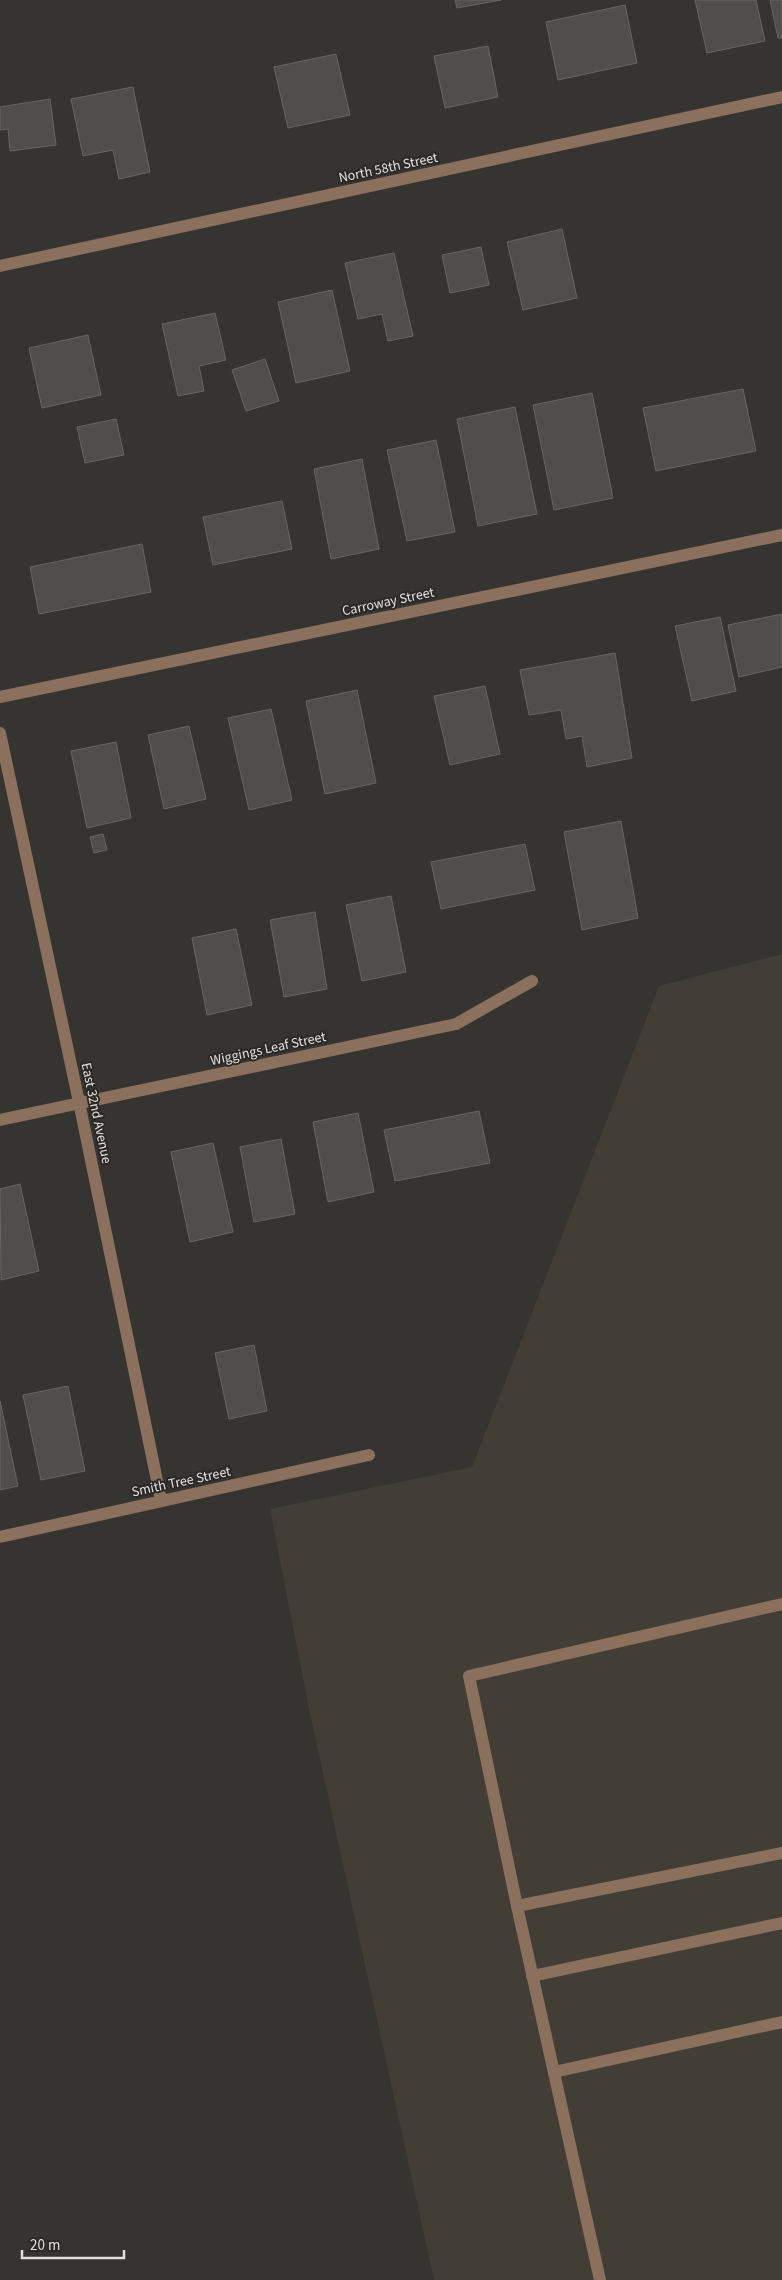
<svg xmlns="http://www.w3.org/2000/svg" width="782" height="2280" viewBox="0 0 782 2280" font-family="'Source Sans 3',sans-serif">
	<rect width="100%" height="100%" fill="#353431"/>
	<!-- built -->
	<polygon fill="#423d35" points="782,954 782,2280 434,2280 309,1709 270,1509 472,1467 659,986"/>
	<!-- building -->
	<g fill="#4f4e4c" stroke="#666663">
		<polygon points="455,0 501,0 457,8"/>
		<polygon points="695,0 756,0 765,41 707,53"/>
		<polygon points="770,0 782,0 782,38 778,38"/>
		<polygon points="625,5 637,63 558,80 546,22"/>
		<polygon points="488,46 498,97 445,108 434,56"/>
		<polygon points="336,54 350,115 288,128 274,67"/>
		<polygon points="133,87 150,172 119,179 113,150 83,156 71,99"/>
		<polygon points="50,99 56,145 10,151 8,129 0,130 0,107"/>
		<polygon points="562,229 577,298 523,310 507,242"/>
		<polygon points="481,247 489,285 450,293 442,255"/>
		<polygon points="394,253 413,336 388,341 382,314 358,319 345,263"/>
		<polygon points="332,290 350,371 296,383 278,302"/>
		<polygon points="215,313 226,360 199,366 204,391 178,396 162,324"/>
		<polygon points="88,335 101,395 42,408 29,348"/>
		<polygon points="265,359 279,401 246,411 232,370"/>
		<polygon points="743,389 756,451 656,471 643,408"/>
		<polygon points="592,393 613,498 554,510 533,405"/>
		<polygon points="515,407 537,514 478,526 457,419"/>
		<polygon points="116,419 124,455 85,463 77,427"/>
		<polygon points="436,440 455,532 407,541 387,450"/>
		<polygon points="362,459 379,549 331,559 314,469"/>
		<polygon points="282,501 292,549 213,565 203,517"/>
		<polygon points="142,544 151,592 39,614 30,567"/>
		<polygon points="782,614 782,667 739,677 728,625"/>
		<polygon points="720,617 736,691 692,701 675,626"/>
		<polygon points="615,653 632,758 587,767 582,736 566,739 561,710 529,715 520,670"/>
		<polygon points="485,686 500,754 450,765 434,696"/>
		<polygon points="357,690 376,783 325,794 306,701"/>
		<polygon points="271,709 292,800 249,810 228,718"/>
		<polygon points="189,726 206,799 164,809 148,735"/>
		<polygon points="116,742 131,818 87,828 71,751"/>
		<polygon points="621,821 638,918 582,930 564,832"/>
		<polygon points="103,834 107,850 94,853 90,837"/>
		<polygon points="525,844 535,890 441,909 431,862"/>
		<polygon points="391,896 406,972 362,981 346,905"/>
		<polygon points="315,912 327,989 284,997 270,920"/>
		<polygon points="236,929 252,1005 207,1015 192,938"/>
		<polygon points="479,1111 490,1163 395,1181 384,1130"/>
		<polygon points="358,1113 374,1192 328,1202 313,1122"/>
		<polygon points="281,1139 295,1214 254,1222 240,1147"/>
		<polygon points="213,1143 233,1232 190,1242 171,1152"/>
		<polygon points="20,1184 39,1271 1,1280 0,1189"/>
		<polygon points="254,1345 267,1411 229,1419 215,1353"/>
		<polygon points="68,1386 85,1471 41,1480 23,1395"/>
		<polygon points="0,1401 18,1486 0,1490"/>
	</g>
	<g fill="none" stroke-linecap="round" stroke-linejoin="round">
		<!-- minor -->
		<g stroke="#8b705e" stroke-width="12">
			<polyline points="0,266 782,97"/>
			<polyline points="0,697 782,535"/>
			<polyline points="0,733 79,1102 161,1500"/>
			<polyline points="0,1120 456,1024 532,981"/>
			<polyline points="0,1537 369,1455"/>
			<polyline points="517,1906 782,1853"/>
			<polyline points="532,1976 782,1923"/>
			<polyline points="554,2072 782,2022"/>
			<polyline points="600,2280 517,1906 469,1676 782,1604"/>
		</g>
	</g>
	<g text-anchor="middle" stroke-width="4" stroke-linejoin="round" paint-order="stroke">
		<!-- street labels -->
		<g font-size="14" fill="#e1e0df" stroke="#2b2a27">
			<text transform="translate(388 167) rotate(-12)" y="5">North 58th Street</text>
			<text transform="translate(388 601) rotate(-12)" y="5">Carroway Street</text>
			<text transform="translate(268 1048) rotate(-12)" y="5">Wiggings Leaf Street</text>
			<text transform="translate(97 1113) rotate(78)" y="5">East 32nd Avenue</text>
			<text transform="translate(181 1481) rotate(-12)" y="5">Smith Tree Street</text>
		</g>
	</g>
	<!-- scale -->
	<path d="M22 2250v8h102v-8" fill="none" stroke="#e1e0df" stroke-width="2.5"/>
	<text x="30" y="2250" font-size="15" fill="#e1e0df" stroke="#2b2a27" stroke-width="4" paint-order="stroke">20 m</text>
</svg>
